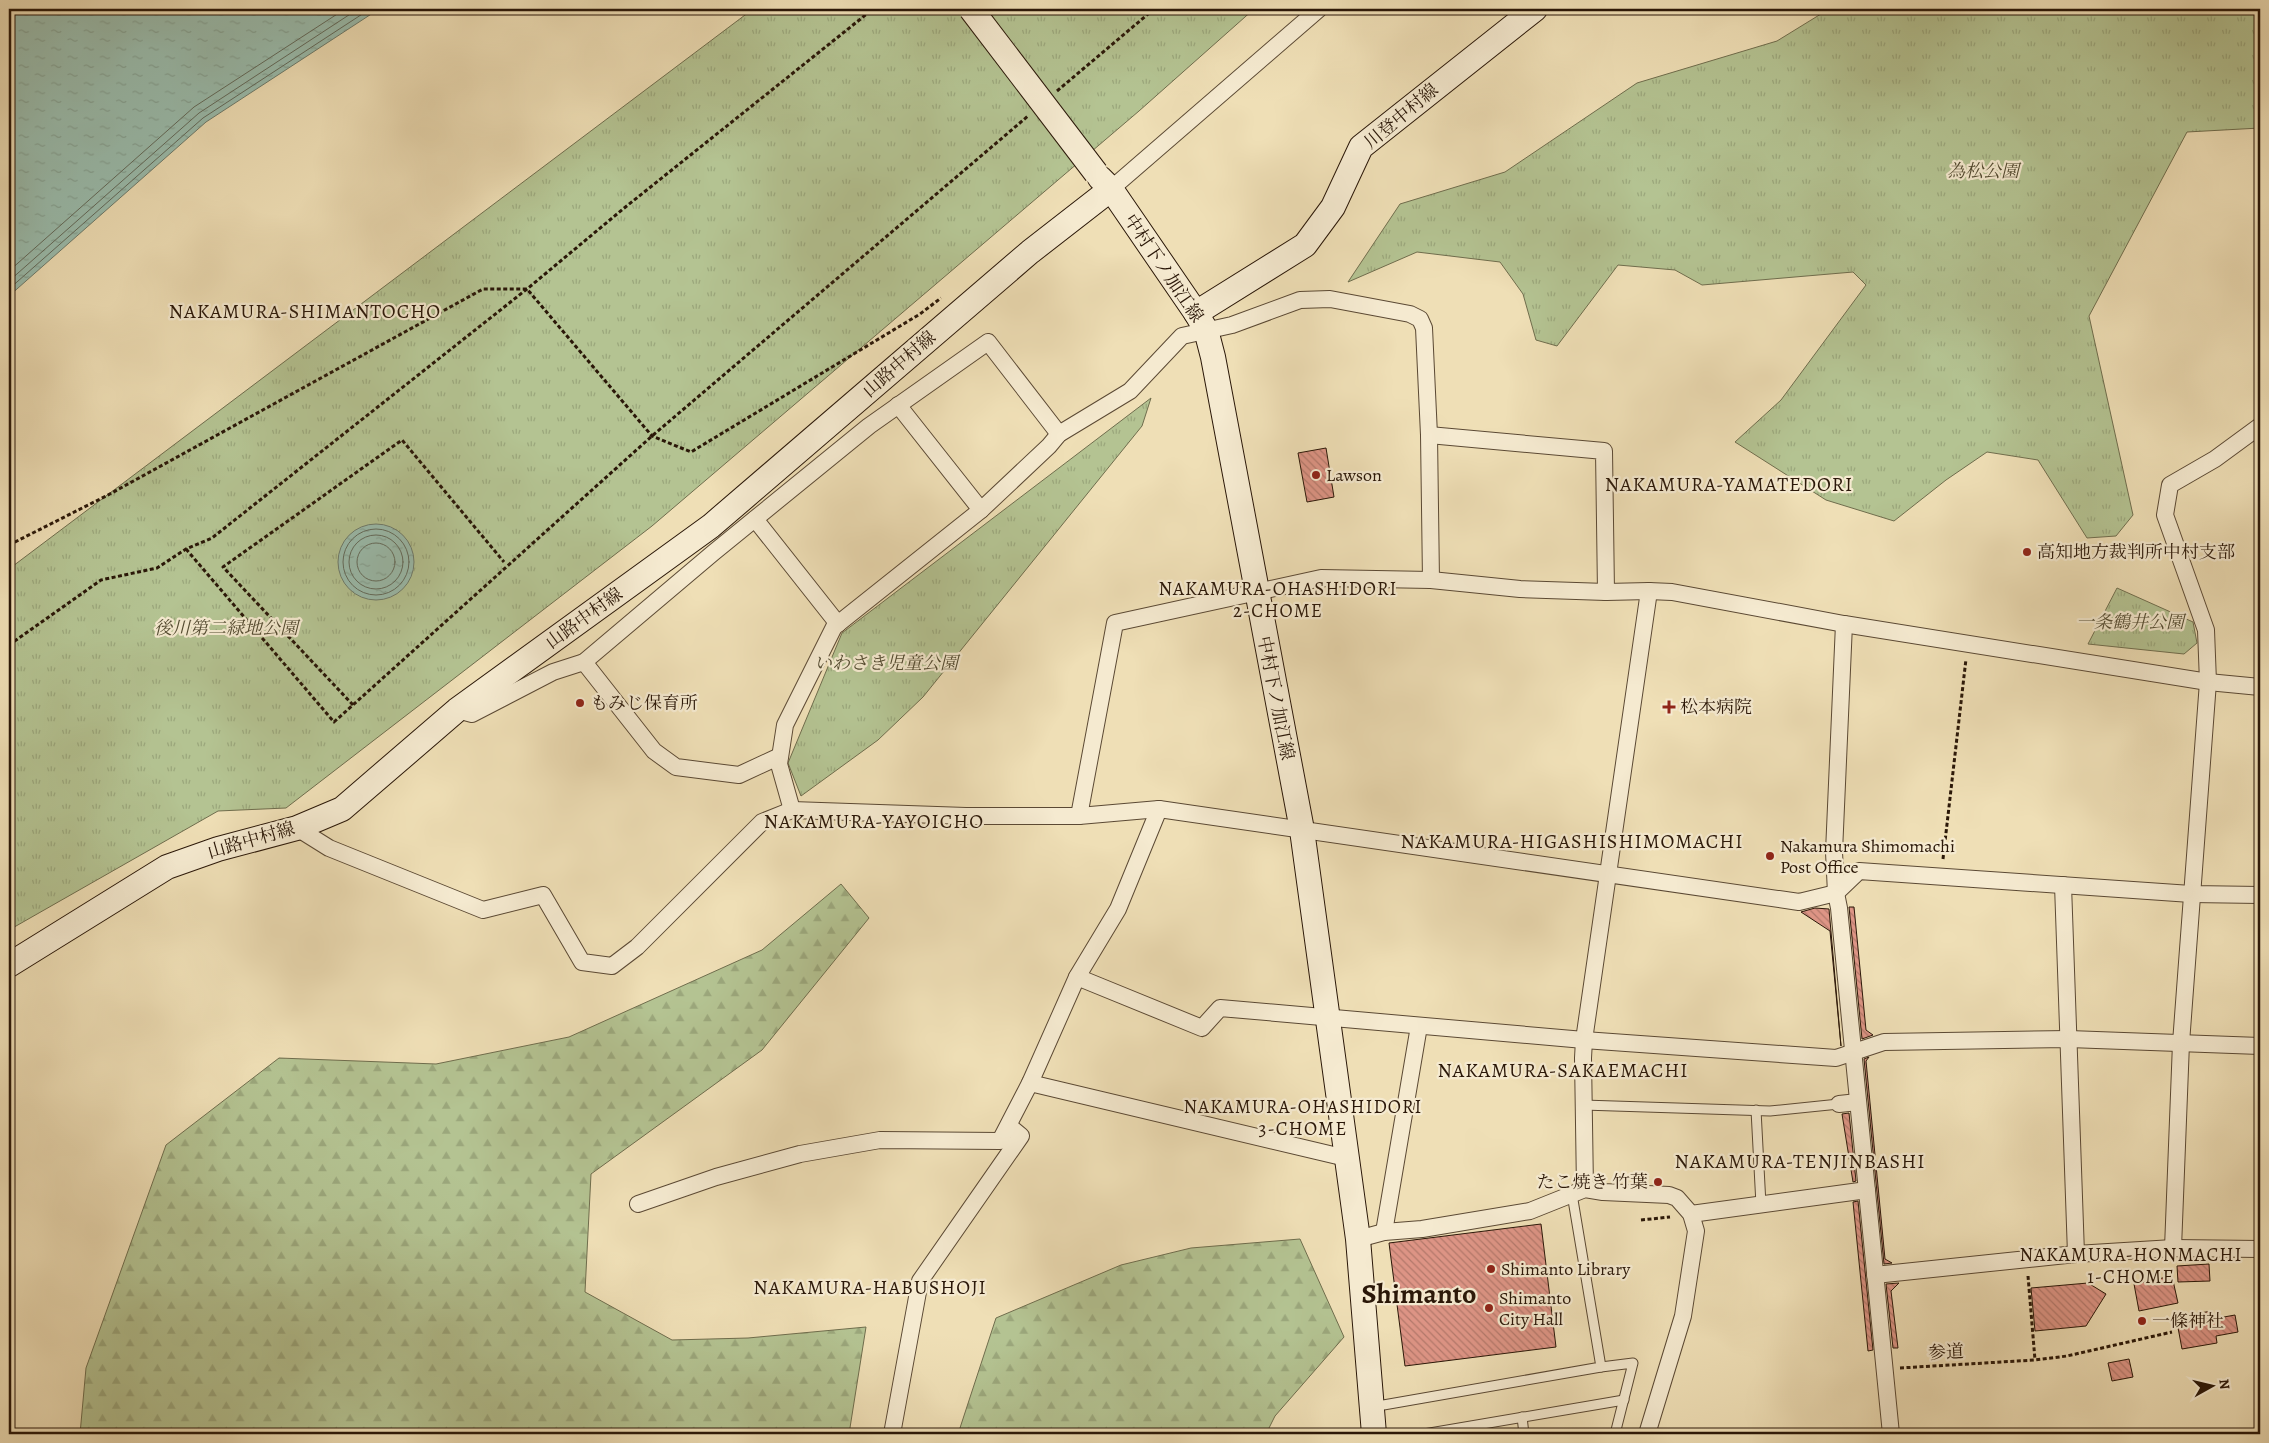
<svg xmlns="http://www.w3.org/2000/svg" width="2269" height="1443" viewBox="0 0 2269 1443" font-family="Alegreya,'Noto Serif JP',serif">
	<defs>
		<pattern id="forest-firs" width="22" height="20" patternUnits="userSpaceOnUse" patternTransform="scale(1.25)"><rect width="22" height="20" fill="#b4c392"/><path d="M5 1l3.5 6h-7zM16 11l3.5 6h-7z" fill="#9ba77c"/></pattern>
		<pattern id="park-tufts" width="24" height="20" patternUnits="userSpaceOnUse" patternTransform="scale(1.25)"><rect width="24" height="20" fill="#b4c392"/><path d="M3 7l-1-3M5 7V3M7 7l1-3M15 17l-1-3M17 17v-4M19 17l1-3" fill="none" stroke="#9ba77c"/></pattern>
		<pattern id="water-ripples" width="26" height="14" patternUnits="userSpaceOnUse" patternTransform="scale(1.25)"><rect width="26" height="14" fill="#9abdae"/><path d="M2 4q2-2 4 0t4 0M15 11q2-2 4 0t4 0" fill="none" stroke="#85a294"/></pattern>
		<pattern id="building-back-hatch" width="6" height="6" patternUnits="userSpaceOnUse" patternTransform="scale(1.25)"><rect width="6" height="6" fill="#de9586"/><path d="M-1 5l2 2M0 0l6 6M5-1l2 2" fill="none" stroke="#b4796c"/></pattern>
	</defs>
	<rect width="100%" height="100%" fill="#efdfb6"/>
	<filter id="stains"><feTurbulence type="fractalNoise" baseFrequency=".004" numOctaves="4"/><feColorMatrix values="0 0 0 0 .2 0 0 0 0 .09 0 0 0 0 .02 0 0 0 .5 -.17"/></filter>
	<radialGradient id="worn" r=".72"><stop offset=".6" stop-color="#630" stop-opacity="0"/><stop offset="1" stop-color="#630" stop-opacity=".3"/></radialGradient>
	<!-- forest -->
	<g fill="url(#forest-firs)" stroke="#6f6d4d">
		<polygon points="841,884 869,918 762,1050 591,1174 585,1292 672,1340 748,1338 866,1327 849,1434 80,1434 86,1368 166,1145 279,1058 436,1064 569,1037 762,950"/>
		<polygon points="1300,1239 1344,1337 1275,1416 1266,1434 958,1434 996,1318 1121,1265 1191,1248"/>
	</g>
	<!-- park -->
	<g fill="url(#park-tufts)" stroke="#6f6d4d">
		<polygon points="753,9 1254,9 1139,111 652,526 286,808 218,811 9,930 9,569"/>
		<polygon points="1829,9 2260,9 2260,128 2187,132 2089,316 2133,515 2116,536 2087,538 2038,460 1987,452 1946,480 1894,521 1826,500 1735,442 1781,400 1866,285 1853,272 1702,285 1675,270 1618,265 1557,346 1536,340 1523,294 1500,262 1417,252 1348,282 1400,204 1505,172 1637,83 1777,41"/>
		<polygon points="1151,398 1142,426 923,697 878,740 801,796 788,763 842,633"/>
		<polygon points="2117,588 2193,622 2197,643 2184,654 2088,644"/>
	</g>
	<!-- water -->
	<g fill="url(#water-ripples)" stroke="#6d7b6c">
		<polygon points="9,9 379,9 206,122 9,296"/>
		<circle cx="376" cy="562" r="38"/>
	</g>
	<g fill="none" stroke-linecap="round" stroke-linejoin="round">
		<!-- shore -->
		<g stroke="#626a5b" stroke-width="1">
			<polyline points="9,271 194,107 345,9"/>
			<polyline points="9,281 199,113 358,9"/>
			<polyline points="9,289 203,118 370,9"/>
			<circle cx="376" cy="562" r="33"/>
			<circle cx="376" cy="562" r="27"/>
			<circle cx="376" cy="562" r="19"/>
		</g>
	</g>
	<!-- building -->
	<g fill="url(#building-back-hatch)" stroke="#2a1708">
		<polygon points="1326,448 1334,497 1307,502 1298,453"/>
		<polygon points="1849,907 1854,907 1866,1030 1873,1035 1862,1039"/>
		<polygon points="1815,908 1829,909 1841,1046 1830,931 1801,912"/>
		<polygon points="1869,1057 1866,1061 1885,1259 1892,1263 1884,1264 1864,1059"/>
		<polygon points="1849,1113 1856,1181 1853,1182 1842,1114"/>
		<polygon points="1858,1201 1873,1350 1868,1351 1853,1202"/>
		<polygon points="1541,1224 1556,1347 1405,1366 1389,1243"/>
		<polygon points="2209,1264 2210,1281 2178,1282 2177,1266"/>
		<polygon points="2172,1276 2178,1303 2139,1311 2134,1284"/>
		<polygon points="1899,1283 1891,1291 1898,1348 1893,1348 1886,1284"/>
		<polygon points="2088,1283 2106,1294 2086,1326 2035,1331 2031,1288"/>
		<polygon points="2212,1311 2213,1319 2235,1315 2238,1332 2216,1336 2217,1343 2182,1349 2176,1317"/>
		<polygon points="2129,1359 2133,1377 2112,1381 2108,1363"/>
	</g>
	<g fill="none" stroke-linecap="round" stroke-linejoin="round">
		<defs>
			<g id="lane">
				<polyline points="1583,1105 1770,1111 1839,1104"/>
				<polyline points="1756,1110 1761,1205"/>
				<polyline points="1601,1367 1633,1363 1615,1434"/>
				<polyline points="1372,1407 1601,1367 1572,1194"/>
				<polyline points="1522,1417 1524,1434"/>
				<polyline points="1424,1434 1624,1400"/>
			</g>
			<g id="street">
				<polyline points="1111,189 1319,9"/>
				<polyline points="898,405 981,510"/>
				<polyline points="1429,435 1604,451 1606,592"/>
				<polyline points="755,519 838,624"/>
				<polyline points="1844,624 1834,852 1836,893 1839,908 1891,1434"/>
				<polyline points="584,662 654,751 676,767 739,775 780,756"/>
				<polyline points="457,710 472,714 553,672 584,662 713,553 869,426 988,342 1059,434"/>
				<polyline points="792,810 779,764 785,725 834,627 981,510 1049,446 1059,434 1130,391 1182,336 1232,325 1300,300 1330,299 1410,314 1420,319 1424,328 1429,435 1431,580"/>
				<polyline points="1079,816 1115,623 1321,578 1431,580 1520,589 1606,592 1649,591 1672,592 1844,624 2208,682 2260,687"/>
				<polyline points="297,828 329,848 483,910 543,895 582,962 612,966 637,947 762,822 792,810 966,816 1079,816 1159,809 1799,902 1836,893 1859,871 2191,894 2260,895"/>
				<polyline points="2063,885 2076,1254"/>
				<polyline points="1077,977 1202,1028 1220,1008 1584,1040 1836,1058 1884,1042 2069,1039 2260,1046"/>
				<polyline points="1030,1083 1346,1158"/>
				<polyline points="1839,1104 1858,1102"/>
				<polyline points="1585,1189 1583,1058 1584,1040 1649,591"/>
				<polyline points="638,1204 716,1177 800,1154 880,1140 1000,1141 1030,1083 1077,977 1118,909 1159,809"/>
				<polyline points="1691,1214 1867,1190"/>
				<polyline points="1384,1232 1419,1026"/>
				<polyline points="1358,1239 1384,1232 1422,1229 1530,1211 1585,1189 1603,1192 1669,1195 1677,1198 1691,1214 1696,1231 1683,1316 1647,1434"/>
				<polyline points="2173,1248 2181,1043 2208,682 2206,630 2165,515 2170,485 2215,459 2260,426"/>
				<polyline points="1875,1275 2076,1254 2173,1248 2260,1249"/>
				<polyline points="892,1434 920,1281 1021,1136 1009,1126"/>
			</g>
			<g id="secondary">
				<polyline points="1100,178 1111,189 1196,313 1206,330 1213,357 1302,830 1358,1239 1374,1434"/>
				<polyline points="1196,313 1305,245 1333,207 1361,147 1535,9"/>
				<polyline points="9,965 167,867 218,849 297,828 342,809 457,710 711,526 1030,252 1111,189"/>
			</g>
		</defs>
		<!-- lane casing -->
		<use href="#lane" stroke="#5b4934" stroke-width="11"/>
		<!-- street casing -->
		<use href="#street" stroke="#5b4934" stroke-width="18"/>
		<!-- secondary casing -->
		<use href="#secondary" stroke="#2a1708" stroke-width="26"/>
		<!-- path -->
		<g stroke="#2a1708" stroke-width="3" stroke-dasharray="4 2.5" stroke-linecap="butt">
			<polyline points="1057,91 1154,9"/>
			<polyline points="9,545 108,495 483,289 527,289 652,436 691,452 920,314 941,298"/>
			<polyline points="186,549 334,722 652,436 1028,116"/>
			<polyline points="9,645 101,580 157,568 186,549 212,538 527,289 623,209 873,9"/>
			<polyline points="353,705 223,567 402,440 504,562"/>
			<polyline points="1943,859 1966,659"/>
			<polyline points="1641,1220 1670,1217"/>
			<polyline points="2028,1276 2035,1360"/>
			<polyline points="1900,1368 2035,1360 2067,1356 2172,1332"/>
			<polyline points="1664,1430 1673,1434"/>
		</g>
		<!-- lane -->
		<use href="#lane" stroke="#f5ead0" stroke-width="9"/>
		<!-- street -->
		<use href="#street" stroke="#f5ead0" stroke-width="16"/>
		<!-- secondary -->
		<use href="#secondary" stroke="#f5ead0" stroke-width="24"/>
		<defs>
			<polyline id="secondary-bridge" points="971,9 1096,173"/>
		</defs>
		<!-- secondary-bridge casing -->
		<use href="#secondary-bridge" stroke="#2a1708" stroke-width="26" stroke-linecap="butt"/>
		<!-- secondary-bridge -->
		<use href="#secondary-bridge" stroke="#f5ead0" stroke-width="24"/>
	</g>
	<!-- markers -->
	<g fill="#8f2418" stroke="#f5ead0" stroke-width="2">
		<circle cx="1316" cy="475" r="5"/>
		<circle cx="2027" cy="552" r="5"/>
		<circle cx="580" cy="703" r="5"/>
		<path d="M1666.5 699.5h5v5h5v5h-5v5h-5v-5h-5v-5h5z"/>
		<circle cx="1770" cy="856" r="5"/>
		<circle cx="1658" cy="1182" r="5"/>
		<circle cx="1491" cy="1269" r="5"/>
		<circle cx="1489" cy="1308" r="5"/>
		<circle cx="2142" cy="1321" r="5"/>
	</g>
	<g text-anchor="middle" stroke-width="4.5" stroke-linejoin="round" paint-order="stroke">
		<!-- street labels -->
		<g font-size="18" fill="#2a1708" stroke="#f5ead0">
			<text transform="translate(1401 116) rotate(-40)" y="6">川登中村線</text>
			<text transform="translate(1164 268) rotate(56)" y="6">中村下ノ加江線</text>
			<text transform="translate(899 364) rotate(-41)" y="6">山路中村線</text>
			<text transform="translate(584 618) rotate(-36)" y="6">山路中村線</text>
			<text transform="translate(1276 698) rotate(79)" y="6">中村下ノ加江線</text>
			<text transform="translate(251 840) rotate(-16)" y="6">山路中村線</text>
			<text transform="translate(1946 1352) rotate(-3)" y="6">参道</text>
		</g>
		<!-- park labels -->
		<g font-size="18" font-style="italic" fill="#534b31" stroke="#f5ead0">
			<text x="1983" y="177">為松公園</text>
			<text x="2130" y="628">一条鶴井公園</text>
			<text x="226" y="634">後川第二緑地公園</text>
			<text x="886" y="669">いわさき児童公園</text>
		</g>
		<!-- poi labels -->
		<g font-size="18" fill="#2a1708" stroke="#f5ead0" text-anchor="start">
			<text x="1326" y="481">Lawson</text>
			<text x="2037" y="558">高知地方裁判所中村支部</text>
			<text x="590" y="709">もみじ保育所</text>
			<text x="1680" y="713">松本病院</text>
			<text x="1780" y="852">Nakamura Shimomachi<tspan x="1780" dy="21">Post Office</tspan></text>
			<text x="1648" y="1188" text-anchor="end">たこ焼き 竹葉</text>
			<text x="1501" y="1275">Shimanto Library</text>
			<text x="1499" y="1304">Shimanto<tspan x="1499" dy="21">City Hall</tspan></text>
			<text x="2152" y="1327">一條神社</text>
		</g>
		<!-- neighbourhood labels -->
		<g font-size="19" letter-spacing="1" fill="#2a1708" stroke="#f5ead0">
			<text x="1278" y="595">NAKAMURA-OHASHIDORI<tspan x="1278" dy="22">2-CHOME</tspan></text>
			<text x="1303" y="1113">NAKAMURA-OHASHIDORI<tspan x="1303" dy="22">3-CHOME</tspan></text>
			<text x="2131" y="1261">NAKAMURA-HONMACHI<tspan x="2131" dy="22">1-CHOME</tspan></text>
		</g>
		<!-- quarter labels -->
		<g font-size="20" letter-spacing="1" fill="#2a1708" stroke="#f5ead0">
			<text x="305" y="318">NAKAMURA-SHIMANTOCHO</text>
			<text x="1729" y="491">NAKAMURA-YAMATEDORI</text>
			<text x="874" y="828">NAKAMURA-YAYOICHO</text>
			<text x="1572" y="848">NAKAMURA-HIGASHISHIMOMACHI</text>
			<text x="1563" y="1077">NAKAMURA-SAKAEMACHI</text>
			<text x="1800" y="1168">NAKAMURA-TENJINBASHI</text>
			<text x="870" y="1294">NAKAMURA-HABUSHOJI</text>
		</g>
		<!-- town labels -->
		<g font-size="28" font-weight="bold" fill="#2a1708" stroke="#f5ead0">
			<text x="1419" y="1303">Shimanto</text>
		</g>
	</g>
	<!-- margin -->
	<rect width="2269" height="1443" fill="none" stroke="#efdfb6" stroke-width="30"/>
	<rect x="10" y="10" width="2249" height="1423" fill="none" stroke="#2a1708" stroke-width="2.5"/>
	<rect x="15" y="15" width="2239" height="1413" fill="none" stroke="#2a1708"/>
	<!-- north arrow -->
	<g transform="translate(2212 1386) rotate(82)" stroke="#f5ead0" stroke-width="4" paint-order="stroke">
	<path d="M0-4L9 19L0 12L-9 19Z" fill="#2a1708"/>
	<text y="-8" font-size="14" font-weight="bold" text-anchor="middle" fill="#2a1708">N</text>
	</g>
	<rect width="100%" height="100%" filter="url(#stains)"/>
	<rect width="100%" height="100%" fill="url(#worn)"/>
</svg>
